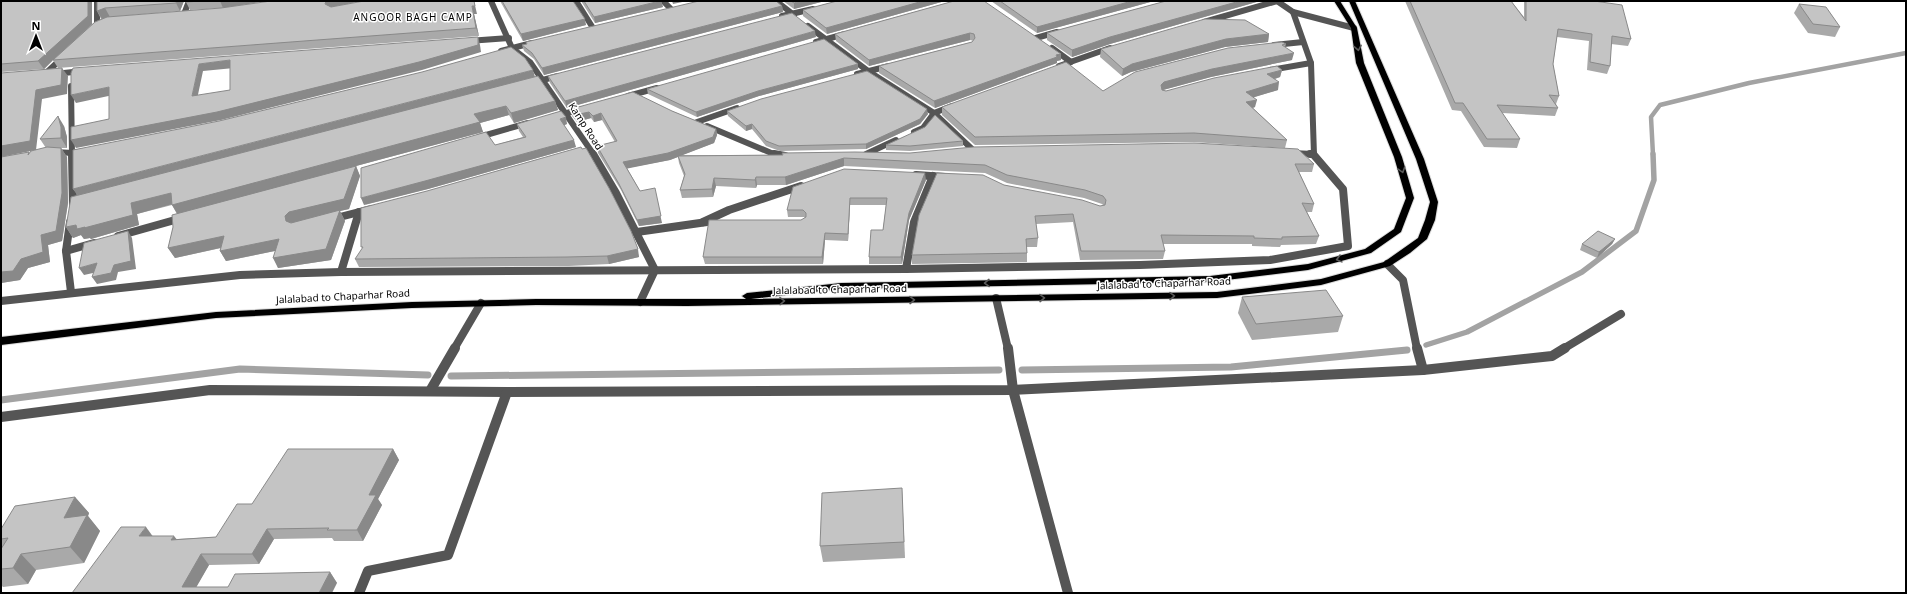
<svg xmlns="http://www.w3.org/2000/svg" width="1907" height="594" viewBox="0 0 1907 594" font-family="'Noto Sans',sans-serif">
	<rect width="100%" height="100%" fill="#fff"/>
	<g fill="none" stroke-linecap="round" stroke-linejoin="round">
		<!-- stream-far2 -->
		<polyline stroke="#a3a3a3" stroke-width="4.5" points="1653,155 1651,117 1660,105 1749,83 1906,53"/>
		<!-- stream-far1 -->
		<polyline stroke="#a3a3a3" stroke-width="5.5" points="1426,345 1467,332 1582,272 1636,231 1654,180 1653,154"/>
		<!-- stream -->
		<g stroke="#a3a3a3" stroke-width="7">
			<polyline points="1022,370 1231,367 1407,350"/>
			<polyline points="451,376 999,370"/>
			<polyline points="1,400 240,369 428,375"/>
		</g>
		<defs>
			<polygon id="primary" points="1334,1 1340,1 1357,28 1364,63 1402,157 1414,198 1401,232 1371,253 1308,270 1210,282 841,289 751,299 1217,292 1321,279 1384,262 1418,238 1425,220 1430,202 1416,159 1349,1 1355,1 1424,159 1438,202 1435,220 1427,239 1410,253 1390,266 1321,285 1217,298 687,306 536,305 412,308 216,318 1,345 1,337 216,312 412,302 536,299 746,299 742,296 747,293 841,283 1210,276 1308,264 1365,249 1394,229 1406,198 1394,157 1356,63 1351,28"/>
		</defs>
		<!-- primary casing -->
		<use href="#primary" stroke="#dbdbdb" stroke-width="2"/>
		<!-- street-far2 -->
		<g stroke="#555" stroke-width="6">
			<polyline points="491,1 512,48 530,62 594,155"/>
			<polyline points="576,1 593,28"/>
			<polyline points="663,1 672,10"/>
			<polyline points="776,1 794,15"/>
			<polyline points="1277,1 1293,12 1354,28"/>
			<polyline points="1293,12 1311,63 1314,155"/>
			<polyline points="184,14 189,1"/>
			<polyline points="782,16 813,9"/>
			<polyline points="1204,22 1277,1"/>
			<polyline points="808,26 868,71 934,113 973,150"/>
			<polyline points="94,29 97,26 97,1"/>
			<polyline points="1036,38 1057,32"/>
			<polyline points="468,41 509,38"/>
			<polyline points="816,42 845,34"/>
			<polyline points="1274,45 1303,42"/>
			<polyline points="1052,48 1071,62"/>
			<polyline points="501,51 532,43"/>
			<polyline points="1059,66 1110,48"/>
			<polyline points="1270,70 1311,63"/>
			<polyline points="55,74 82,71"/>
			<polyline points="857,74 889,66"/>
			<polyline points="44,75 63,57"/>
			<polyline points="531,83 558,76"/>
			<polyline points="71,86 72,155"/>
			<polyline points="628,96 657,88"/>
			<polyline points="552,117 582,109"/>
			<polyline points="697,122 737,108"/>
			<polyline points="707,126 776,155"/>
			<polyline points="914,132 923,128 934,113 952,106"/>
			<polyline points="479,137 528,123"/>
			<polyline points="54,152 73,153 84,151"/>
			<polyline points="1292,153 1313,154"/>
			<polyline points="866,154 896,140"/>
		</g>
		<!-- street-far1 -->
		<g stroke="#555" stroke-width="8">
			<polyline points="72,154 73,206"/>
			<polyline points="593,154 616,193 655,270 640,302"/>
			<polyline points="774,154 785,156"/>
			<polyline points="1310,154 1313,154"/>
			<polyline points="916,175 945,177"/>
			<polyline points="332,219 371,209"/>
			<polyline points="70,222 66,251 71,292"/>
			<polyline points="703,222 729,210 801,186"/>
			<polyline points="637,232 707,222"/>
			<polyline points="118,236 182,218"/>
			<polyline points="66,251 94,243"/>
			<polyline points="1387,264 1403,280 1417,349"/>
			<polyline points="906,269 914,222 933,176"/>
			<polyline points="341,272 359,212"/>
			<polyline points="996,298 1008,349"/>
			<polyline points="1,301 240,275 341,272 906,269 1140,265 1270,260 1348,246 1343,189 1313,154"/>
			<polyline points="454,349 481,303"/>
			<polyline points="1563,349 1621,314"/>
		</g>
		<!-- street -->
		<g stroke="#555" stroke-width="10">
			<polyline points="1008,348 1013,390 1068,593"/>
			<polyline points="1417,348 1423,370"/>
			<polyline points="430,391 455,348"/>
			<polyline points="1,417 210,390 507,392 1013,390 1423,370 1552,356 1565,348"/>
			<polyline points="359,593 368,571 448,555 507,392"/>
		</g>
		<!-- primary -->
		<use href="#primary" fill="#000" fill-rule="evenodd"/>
	</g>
	<!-- wall -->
	<g fill="#a9a9a9">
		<polygon points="1,1 92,1 92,24 101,19 97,11 97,1 184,1 180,11 110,17 108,17 332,7 331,7 477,14 474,14 479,36 58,68 53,60 44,69 1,72"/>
		<polygon points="187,1 267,1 223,8 190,10 186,2"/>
		<polygon points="500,1 573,1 586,25 523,41"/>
		<polygon points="581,1 661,1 663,7 595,23"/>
		<polygon points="783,1 825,1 794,9"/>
		<polygon points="837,1 945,1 827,34 803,16 803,10"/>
		<polygon points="954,1 1061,60 1057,61 1057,63 935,108 879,73 879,66 972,42 974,41 970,40 869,66 836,41 835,34"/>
		<polygon points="991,1 1154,1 1037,33"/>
		<polygon points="1166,1 1260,1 1110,44 1072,57 1047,40 1047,33"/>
		<polygon points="1405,1 1511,1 1524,17 1524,1 1594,1 1631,39 1628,46 1611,44 1610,66 1607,74 1587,70 1589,41 1557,37 1553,64 1559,96 1556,104 1558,108 1555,116 1502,113 1520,139 1517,148 1484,147 1461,111 1452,110"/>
		<polygon points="1799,4 1840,27 1835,37 1808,33 1794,13"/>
		<polygon points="782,6 783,12 544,75 534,59 524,51 522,45 526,44 526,42"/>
		<polygon points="1269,34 1268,42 1225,47 1131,72 1122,76 1100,57 1101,49"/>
		<polygon points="816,37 567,108 550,83 548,76"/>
		<polygon points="1286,44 1285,47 1292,60 1211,77 1163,90 1166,91 1282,70 1280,77 1275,79 1278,90 1254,97 1255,107 1253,108 1287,140 1285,148 1193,142 975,145 942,115 942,107 1103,91"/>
		<polygon points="858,64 858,69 759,96 697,117 648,94 647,89"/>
		<polygon points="535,77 555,101 558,110 514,123 509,115 480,123 483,132 356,166 360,176 349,209 340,211 345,221 331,260 278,268 275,251 226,261 220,251 221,248 175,258 168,248 177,214 172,205 137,214 139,225 91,239 90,238 84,239 81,235 73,238 66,227 78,195 73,189"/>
		<polygon points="571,109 672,111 716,129 717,135 714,143 682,155 782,155 782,153 1314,164 1312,172 1299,172 1314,204 1312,212 1307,212 1319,236 1316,244 1281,245 1280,247 1252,246 1252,244 1163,244 1165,251 1163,259 1080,260 1073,222 1036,224 1038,238 1037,247 1027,247 1027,262 912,264 912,255 1004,185 1100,206 1103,205 1102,204 1084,198 1007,183 985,173 844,166 786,185 757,185 756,188 716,186 713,197 682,198 680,190 684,176 679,163 678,157 670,160 627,168 640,191 662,223 639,226 621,190 598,153 597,146 615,142 602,120 594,122 591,118 577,122 572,116"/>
		<polygon points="727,111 928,114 920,124 866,149 780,151 766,146 752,129 746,131 728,116"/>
		<polygon points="517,124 567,124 564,125 576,147 428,189 364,205 495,145 523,137 519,131"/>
		<polygon points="64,126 67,137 67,148 61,148 67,157 68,203 62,241 48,245 50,262 28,268 20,280 1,283 1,157 29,152 30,153 46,148 40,139"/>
		<polygon points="963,141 963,146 910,151 886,150 886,145"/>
		<polygon points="926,180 909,220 902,264 869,264 869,257 883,230 886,205 850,205 848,241 825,240 823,264 705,264 703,257 801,220 805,218 804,217 788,217 787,210"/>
		<polygon points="631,231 639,257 609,264 569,266 359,267 355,259"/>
		<polygon points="1615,239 1612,244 1597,258 1580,250 1582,244"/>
		<polygon points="1242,297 1343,316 1338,332 1252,340 1238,313"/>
		<polygon points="393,449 399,460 378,499 382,505 363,541 334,541 332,538 274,539 259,564 209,565 196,587 228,587 330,572 337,583 72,593 153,536 177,539 216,537 252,504"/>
		<polygon points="902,488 905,558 823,562 820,546"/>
		<polygon points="75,497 89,513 88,516 100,531 84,563 36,570 28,584 3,587 1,585 1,549 2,547 1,546 1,529"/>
	</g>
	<!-- shaded-wall -->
	<g fill="#898989">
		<polygon points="88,1 92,1 92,24 53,60 44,69 38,61"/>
		<polygon points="177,1 184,1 180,11 176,3"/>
		<polygon points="220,1 267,1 223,8"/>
		<polygon points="326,1 363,1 332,7 329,9 325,4"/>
		<polygon points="474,1 477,14 474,14 479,36 476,28 472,6"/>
		<polygon points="661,1 663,7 595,23 594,17"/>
		<polygon points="672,1 687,1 673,4"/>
		<polygon points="801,1 825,1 794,9 794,3"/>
		<polygon points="923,1 945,1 827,34 826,28"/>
		<polygon points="1132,1 1154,1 1037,33 1037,27"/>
		<polygon points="1240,1 1260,1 1110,44 1072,57 1072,50 1110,37"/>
		<polygon points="782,6 783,12 544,75 542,68"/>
		<polygon points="105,8 110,17 102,19 97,11"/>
		<polygon points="585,19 586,25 523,41 521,34"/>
		<polygon points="815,31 816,37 567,108 565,101"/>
		<polygon points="970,33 970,40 869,66 869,60"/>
		<polygon points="1269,34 1268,42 1225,47 1131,72 1122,76 1123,69 1132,64 1226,39"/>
		<polygon points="478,37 480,45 481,52 422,70 221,120 76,148 71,140"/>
		<polygon points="1294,53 1292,60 1211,77 1163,90 1160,93 1161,85 1164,82 1212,69"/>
		<polygon points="1061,54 1061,60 1057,61 1057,63 935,108 934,101"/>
		<polygon points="230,60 234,68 203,71 196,104 192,96 199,64"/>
		<polygon points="858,64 858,69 759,96 697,117 696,112 758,91"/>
		<polygon points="62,68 68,76 67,94 42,99 36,150 1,157 1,146 36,90"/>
		<polygon points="533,70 535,77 78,196 73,189"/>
		<polygon points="1282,70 1280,77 1265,82 1267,74"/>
		<polygon points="1279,82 1278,90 1245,100 1246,92"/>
		<polygon points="109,87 113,95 76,103 71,95"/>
		<polygon points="1257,100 1255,107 1245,110 1246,102"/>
		<polygon points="555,101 558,110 514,123 511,113"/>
		<polygon points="506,106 509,115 480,123 483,132 356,166 360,176 349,209 340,211 345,221 331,260 278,268 273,258 294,223 178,215 172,205 474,114"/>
		<polygon points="927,109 928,114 920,124 866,149 866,144"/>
		<polygon points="589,112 591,118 577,122 575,115"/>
		<polygon points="601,113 602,120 594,122 593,116"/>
		<polygon points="58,116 64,126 67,137 67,148 61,138"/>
		<polygon points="566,117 567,124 562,126 560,119"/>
		<polygon points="752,124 752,129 746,131 746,126"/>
		<polygon points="716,129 717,135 714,143 670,160 625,169 623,162"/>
		<polygon points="574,140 576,147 428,189 364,205 361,198"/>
		<polygon points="61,148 67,157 68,203 62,241 48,245 50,262 28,268 20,280 1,283 1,272 21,259 41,235"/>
		<polygon points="844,158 844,166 786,185 785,177"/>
		<polygon points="925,173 926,180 909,220 902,264 901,257 909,213"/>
		<polygon points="756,177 757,185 756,188 755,180"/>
		<polygon points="714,178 716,186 713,197 712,189"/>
		<polygon points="171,193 176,203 137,214 139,225 91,239 90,238 84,239 81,235 73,238 66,227 76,225 131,203"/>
		<polygon points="656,195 662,223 639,226 637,220"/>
		<polygon points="850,198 850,205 848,241 848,234"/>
		<polygon points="128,231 132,238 136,269 118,272 116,280 97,284 92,277 114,265"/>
		<polygon points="825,233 825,240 823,264 822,257"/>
		<polygon points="224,236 229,246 175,258 168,248"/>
		<polygon points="279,239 284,249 226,261 220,251"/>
		<polygon points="1615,239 1612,244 1597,258 1599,252"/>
		<polygon points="638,249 639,257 609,264 607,256"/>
		<polygon points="97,263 102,271 84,275 79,268"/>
		<polygon points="393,449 399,460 378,499 382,505 363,541 357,530 369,495"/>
		<polygon points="75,497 89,513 88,516 100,531 84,563 70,547 64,518"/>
		<polygon points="146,527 154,538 139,536"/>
		<polygon points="267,529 274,539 259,564 252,554"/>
		<polygon points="174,536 182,546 171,540"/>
		<polygon points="21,554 36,570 28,584 13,568"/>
		<polygon points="201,554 209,565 193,593 182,587"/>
		<polygon points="330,572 337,583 332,593 319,593"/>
	</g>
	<!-- building -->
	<g fill="#c4c4c4" stroke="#898989" fill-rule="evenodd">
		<polygon points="1,1 88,1 88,16 38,61 1,64"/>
		<polygon points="97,1 177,1 176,3 105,8 97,11"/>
		<polygon points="187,1 201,1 186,2"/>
		<polygon points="271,1 326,1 325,4 331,7 364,1 474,1 475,6 472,6 476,28 53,60 95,22 107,17 221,8"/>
		<polygon points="502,1 573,1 585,19 521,34"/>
		<polygon points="584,1 660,1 594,17"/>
		<polygon points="699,1 776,1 782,6 542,68 532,53 522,45 527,44 526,42"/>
		<polygon points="791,1 801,1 794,3"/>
		<polygon points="837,1 923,1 826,28 803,10"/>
		<polygon points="954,1 984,1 1061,54 1056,55 1057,57 934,101 879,66 972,42 975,38 974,34 970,33 869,60 835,34"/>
		<polygon points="1000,1 1132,1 1037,27"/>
		<polygon points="1166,1 1240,1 1110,37 1072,50 1047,33"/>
		<polygon points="1410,1 1511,1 1526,21 1526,1 1594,1 1622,5 1631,39 1612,36 1610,66 1590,62 1592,34 1558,29 1553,64 1559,96 1549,95 1558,108 1497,105 1520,139 1487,139 1463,103 1455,103"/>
		<polygon points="1799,4 1826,7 1840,27 1813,24"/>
		<polygon points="792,13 815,31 565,101 548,76"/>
		<polygon points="1205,19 1245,20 1269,34 1226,39 1132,64 1123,69 1101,49"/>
		<path d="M478 37V45L419 62 217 112 71 140V127L109 119V87L71 95V73L73 68ZM230 60V90L192 96 199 64Z"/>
		<polygon points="824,39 858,64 758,91 696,112 647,89"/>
		<polygon points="1282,42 1286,44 1282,45 1294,53 1212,69 1164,82 1161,85 1162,90 1166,91 1214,78 1277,66 1282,70 1267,74 1279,82 1246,92 1257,100 1246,102 1287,140 1194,133 975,137 942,107 1066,62 1103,91 1135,72 1228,48"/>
		<polygon points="511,47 525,58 533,70 73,189 73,150 219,121 422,72"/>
		<polygon points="62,68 61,85 36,90 30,141 1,146 1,73"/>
		<polygon points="867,71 927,109 920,119 866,144 779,146 766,141 752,124 746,126 727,111 761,99"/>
		<polygon points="538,76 555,101 511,113 506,106 474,114 480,122 172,205 171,193 131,203 133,215 84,228 85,227 77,229 76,225 66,227 71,197"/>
		<polygon points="633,92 672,111 716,129 713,137 668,153 623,162 640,191 655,188 661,216 637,220 619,184 597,146 617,141 601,113 593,116 589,112 575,115 571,109"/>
		<polygon points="561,111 566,117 560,119 574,140 425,181 361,198 361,168 486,132 495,145 526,137 517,124"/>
		<polygon points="935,115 963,141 910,146 886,145 925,127"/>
		<polygon points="58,116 61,127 61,138 40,139"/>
		<polygon points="1194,143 1298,149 1314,164 1295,164 1314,204 1302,203 1319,236 1282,237 1282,239 1254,238 1254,236 1161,235 1165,251 1081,251 1073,214 1035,216 1038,238 1026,239 1027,253 912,255 919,215 937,173 983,175 1004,185 1082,200 1100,206 1105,205 1106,200 1103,196 1085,190 1007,175 985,165 844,158 785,177 756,177 755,180 714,178 712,189 680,190 685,174 678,156 783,155 782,153 855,152 910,153 973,147"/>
		<polygon points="47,147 61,148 62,193 56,231 41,235 43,252 21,259 13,271 1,272 1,157 29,152 28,155 31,151"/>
		<polygon points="581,147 582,149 586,148 609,188 631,231 638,249 607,256 567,257 355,259 363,247 361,247 361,208 427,191"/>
		<polygon points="356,166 344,199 289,212 285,216 286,221 291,223 340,210 326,249 273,258 279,239 220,251 224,236 168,248 173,227 172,215"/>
		<polygon points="844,169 925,173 909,213 901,257 869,257 871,230 883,230 887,198 850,198 848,234 825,233 822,257 703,257 709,220 801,220 806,217 806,213 803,210 787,210 793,187"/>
		<polygon points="128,231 131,261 114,265 111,273 92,277 97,263 79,268 84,243"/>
		<polygon points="1598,231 1615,239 1599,252 1582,244"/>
		<polygon points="1326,290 1343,316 1256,324 1242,297"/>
		<polygon points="288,449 393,449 369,495 376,495 357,530 327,530 329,528 267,529 252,554 201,554 182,587 228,587 235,574 330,572 319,593 72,593 121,527 146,527 139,536 174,536 171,540 216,537 237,504 252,504"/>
		<polygon points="902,488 904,542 820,546 822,493"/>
		<polygon points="75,497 64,518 87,515 70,547 21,554 13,568 1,569 1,549 8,538 1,539 1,529 15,506"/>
	</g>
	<!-- one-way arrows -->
	<defs><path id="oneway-chevron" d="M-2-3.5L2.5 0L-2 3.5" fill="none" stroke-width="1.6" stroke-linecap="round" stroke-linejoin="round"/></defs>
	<g stroke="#595959">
		<use href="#oneway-chevron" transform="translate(1358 48) rotate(80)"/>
		<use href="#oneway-chevron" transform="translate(1402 170) rotate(73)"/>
		<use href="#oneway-chevron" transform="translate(1339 259) rotate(165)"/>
		<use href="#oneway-chevron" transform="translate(987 283) rotate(179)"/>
		<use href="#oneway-chevron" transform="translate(1172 296) rotate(-1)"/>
		<use href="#oneway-chevron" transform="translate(1042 298) rotate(-1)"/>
		<use href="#oneway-chevron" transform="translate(912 300) rotate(-1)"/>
		<use href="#oneway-chevron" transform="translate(782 301) rotate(-1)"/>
	</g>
	<g text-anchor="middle" stroke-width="3" stroke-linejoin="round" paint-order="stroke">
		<!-- far-quarter labels -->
		<g font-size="10" letter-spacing="1" fill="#000" stroke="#fff">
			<text x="413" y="21">ANGOOR BAGH CAMP</text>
		</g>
		<!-- street labels -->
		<g font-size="10" fill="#000" stroke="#fff">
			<text transform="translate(586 126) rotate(57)" y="4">Kamp Road</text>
			<text transform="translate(1164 283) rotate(-2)" y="4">Jalalabad to Chaparhar Road</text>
			<text transform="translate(840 289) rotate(-1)" y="4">Jalalabad to Chaparhar Road</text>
			<text transform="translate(343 296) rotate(-3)" y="4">Jalalabad to Chaparhar Road</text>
		</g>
	</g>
	<!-- border -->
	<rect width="1907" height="594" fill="none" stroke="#000000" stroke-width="4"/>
	<!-- north arrow -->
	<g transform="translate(36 36)" stroke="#ffffff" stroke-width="3" paint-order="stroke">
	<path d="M0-3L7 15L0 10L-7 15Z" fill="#000000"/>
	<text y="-6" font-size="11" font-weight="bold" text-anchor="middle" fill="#000000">N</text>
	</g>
</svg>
